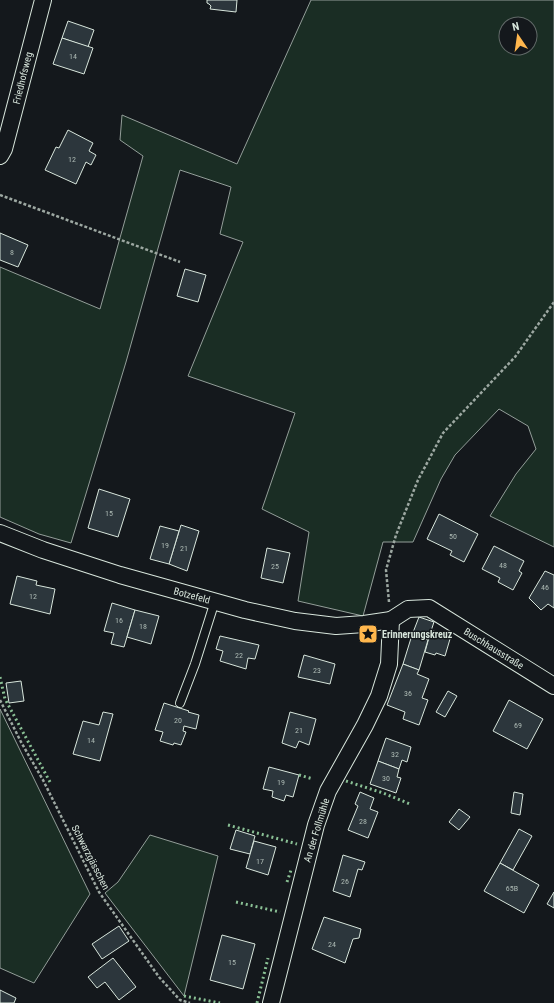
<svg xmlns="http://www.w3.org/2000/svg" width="554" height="1003" viewBox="0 0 554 1003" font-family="'Roboto Condensed',sans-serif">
	<rect width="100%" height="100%" fill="#14181c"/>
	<!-- green -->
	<g fill="#1a2d24" stroke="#939e99" fill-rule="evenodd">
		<path d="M311 0H554V547L490 516 516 474 536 449 528 426 499 409 455 455 441 479 413 542H383L363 616 298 601 309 532 262 509 295 413 188 376 243 242 220 234 231 187 180 170 126 362 71 543 39 534 0 517V267L100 309 143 156 120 140 122 115 237 164ZM506 24H530V48H506Z"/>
		<polygon points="0,709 90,894 34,983 0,968"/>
		<polygon points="150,835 218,856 184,996 105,893 118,882"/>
	</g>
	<!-- building -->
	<g fill="#2c363c" stroke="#d8e6dc">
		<polygon points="207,0 237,0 236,12 210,9 211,6 209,4 207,3"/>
		<polygon points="68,21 94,30 88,47 62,38"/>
		<polygon points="62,38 93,48 84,74 53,64"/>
		<polygon points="68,130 93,143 89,151 96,155 91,165 86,162 76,184 45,170 56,147 59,148"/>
		<polygon points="0,233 28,245 18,267 0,260"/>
		<polygon points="185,269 206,275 198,302 177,296"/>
		<polygon points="99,489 130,499 118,537 88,528"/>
		<polygon points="439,514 478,534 464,562 450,555 452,551 427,539"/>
		<polygon points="181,525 199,531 187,571 169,564"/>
		<polygon points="160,526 179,531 169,564 150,559"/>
		<polygon points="494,546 524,561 519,571 522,573 513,590 498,582 500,578 482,569"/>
		<polygon points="267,548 290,553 283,583 261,578"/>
		<polygon points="545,571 554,575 554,608 548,604 541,610 529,598"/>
		<polygon points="17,576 37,581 36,585 55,589 50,614 10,604"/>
		<polygon points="112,603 135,610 124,647 111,644 114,633 104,631"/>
		<polygon points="135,610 159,616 151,644 127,637"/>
		<polygon points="419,617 434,622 428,640 412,635"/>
		<polygon points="431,630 442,634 441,636 450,639 445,656 436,653 435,655 425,652"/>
		<polygon points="412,635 428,640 419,670 403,664"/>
		<polygon points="220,636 259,645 255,659 248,658 246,669 220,661 223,651 216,649"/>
		<polygon points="304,655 335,664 330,684 298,677"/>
		<polygon points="403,664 419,670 417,674 429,679 422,698 428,700 419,725 403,719 405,712 387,705"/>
		<polygon points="21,681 24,701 9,703 6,683"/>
		<polygon points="448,691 457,696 445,717 436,712"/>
		<polygon points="509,700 543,719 527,749 493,731"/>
		<polygon points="164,703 189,711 188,712 199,715 196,729 184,726 183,731 186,732 181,745 174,743 173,745 160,741 163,732 155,730"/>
		<polygon points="103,712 113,714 100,761 73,754 83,721 99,725"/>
		<polygon points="290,712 316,719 309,745 299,741 296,748 282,743"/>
		<polygon points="386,738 411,747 407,762 402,760 399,769 378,761"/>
		<polygon points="378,761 399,769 397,777 401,778 396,793 370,784"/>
		<polygon points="269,767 299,775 293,797 286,795 284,801 272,797 273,791 263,789"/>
		<polygon points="360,792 374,798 370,809 378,812 368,838 348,830 358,806 355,804"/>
		<polygon points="514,792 523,794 520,815 511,813"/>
		<polygon points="459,809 470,817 459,830 449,822"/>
		<polygon points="519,829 532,836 513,870 500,863"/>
		<polygon points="236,830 255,836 250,854 230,849"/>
		<polygon points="254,841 276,847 268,875 246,868"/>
		<polygon points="343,855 365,862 362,870 358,869 350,897 333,891"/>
		<polygon points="500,863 539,885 524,913 484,891"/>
		<polygon points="554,892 554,908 547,904"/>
		<polygon points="324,917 361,929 359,938 353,939 345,963 312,949"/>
		<polygon points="119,926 129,941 102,959 92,944"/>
		<polygon points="222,935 255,944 243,989 210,980"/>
		<polygon points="113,958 136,987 119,1000 105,982 97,988 88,977"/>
		<polygon points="0,990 16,998 14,1003 0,1003"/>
	</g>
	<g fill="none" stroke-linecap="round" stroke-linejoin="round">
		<defs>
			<polyline id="service" points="180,703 195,664 215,601"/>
			<g id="minor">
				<polyline points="0,156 4,149 43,0"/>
				<polyline points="0,533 43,550 120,575 245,610 295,621 336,626 364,624 391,620 408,609 429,608 554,686"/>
				<polyline points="271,1003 316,825 328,791 365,725 379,696 389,664 391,620"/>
			</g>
		</defs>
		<!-- service casing -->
		<use href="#service" stroke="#d8e6dc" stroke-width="10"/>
		<!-- minor casing -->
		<use href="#minor" stroke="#d8e6dc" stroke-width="18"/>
		<!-- path -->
		<g stroke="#9da8a2" stroke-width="2.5" stroke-dasharray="3 2" stroke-linecap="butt">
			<polyline points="0,195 180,262"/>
			<polyline points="389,602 386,570 396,535 418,480 443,433 515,357 554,302"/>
			<polyline points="0,700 21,742 43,780 99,892 159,977 180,1000 190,1003"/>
		</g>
		<!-- service -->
		<use href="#service" stroke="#14181c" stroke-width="8"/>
		<!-- minor -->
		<use href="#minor" stroke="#14181c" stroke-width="16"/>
		<!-- hedge -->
		<g stroke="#8ac095" stroke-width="3" stroke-dasharray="2 3" stroke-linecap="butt">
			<polyline points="0,677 5,699 50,782"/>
			<polyline points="299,775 313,779"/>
			<polyline points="346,781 383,793 410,804"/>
			<polyline points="228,825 297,844"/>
			<polyline points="287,882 291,870"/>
			<polyline points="236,902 280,912"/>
			<polyline points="184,996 220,1003"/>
			<polyline points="257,1003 268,958"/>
		</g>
	</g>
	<!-- icons -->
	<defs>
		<symbol id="sight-square" viewBox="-11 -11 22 22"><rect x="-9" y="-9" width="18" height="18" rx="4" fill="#ffb74d" stroke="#14181c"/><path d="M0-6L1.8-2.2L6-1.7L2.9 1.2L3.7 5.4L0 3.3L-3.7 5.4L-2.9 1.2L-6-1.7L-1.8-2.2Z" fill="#111"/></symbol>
	</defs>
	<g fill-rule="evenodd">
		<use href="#sight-square" x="357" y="623" width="22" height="22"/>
	</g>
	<g text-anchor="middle" stroke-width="3" stroke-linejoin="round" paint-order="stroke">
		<!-- number labels -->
		<g font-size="8" fill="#adbab4">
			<text x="73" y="59">14</text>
			<text x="72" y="162">12</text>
			<text x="12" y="255">8</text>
			<text x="109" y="516">15</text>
			<text x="453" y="539">50</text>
			<text x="165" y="548">19</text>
			<text x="184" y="551">21</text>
			<text x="503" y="568">48</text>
			<text x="275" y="569">25</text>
			<text x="545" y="590">46</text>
			<text x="33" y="599">12</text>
			<text x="119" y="623">16</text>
			<text x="143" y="629">18</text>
			<text x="239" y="658">22</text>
			<text x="317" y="673">23</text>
			<text x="408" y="696">36</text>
			<text x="178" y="723">20</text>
			<text x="518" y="728">69</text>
			<text x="299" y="733">21</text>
			<text x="91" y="743">14</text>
			<text x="395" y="757">32</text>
			<text x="386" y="781">30</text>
			<text x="281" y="785">19</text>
			<text x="363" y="824">28</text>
			<text x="260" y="864">17</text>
			<text x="345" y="884">26</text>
			<text x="512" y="891">65B</text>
			<text x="332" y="947">24</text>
			<text x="232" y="965">15</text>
		</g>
		<!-- street labels -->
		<g font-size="10" fill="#d8e6dc" stroke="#14181c">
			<text transform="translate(22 78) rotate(-76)" y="4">Friedhofsweg</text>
			<text transform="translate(192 595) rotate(15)" y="4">Botzefeld</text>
			<text transform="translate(494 648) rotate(32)" y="4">Buschhausstraße</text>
			<text transform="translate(316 830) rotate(-73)" y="4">An der Follmühle</text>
			<text transform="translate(91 857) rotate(63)" y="4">Schwarzgässchen</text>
		</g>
		<!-- poi labels -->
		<g font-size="10" font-weight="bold" fill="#d8e6dc" stroke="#14181c" text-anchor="start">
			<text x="382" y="638">Erinnerungskreuz</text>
		</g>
	</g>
	<!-- north arrow -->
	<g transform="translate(518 36) rotate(347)"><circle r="19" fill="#14181c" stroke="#626a69"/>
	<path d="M0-3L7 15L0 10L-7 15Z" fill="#ffb74d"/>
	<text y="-6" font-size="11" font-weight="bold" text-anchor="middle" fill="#d8e6dc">N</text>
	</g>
</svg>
